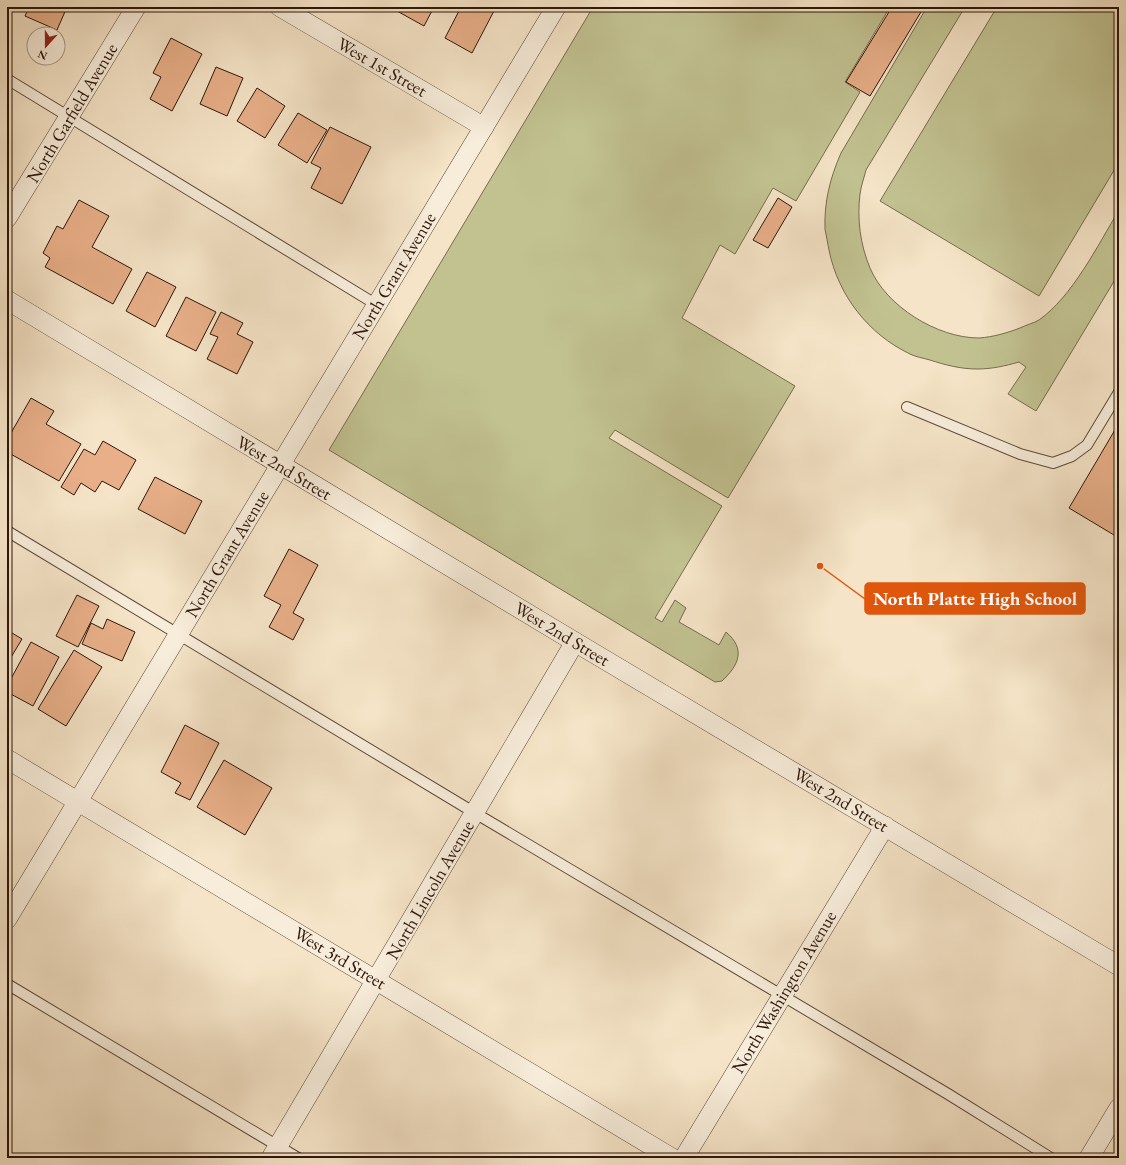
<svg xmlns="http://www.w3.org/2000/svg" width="1126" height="1165" viewBox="0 0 1126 1165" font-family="'EB Garamond',serif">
	<rect width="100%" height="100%" fill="#f5e4c7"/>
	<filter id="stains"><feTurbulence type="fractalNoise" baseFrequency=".005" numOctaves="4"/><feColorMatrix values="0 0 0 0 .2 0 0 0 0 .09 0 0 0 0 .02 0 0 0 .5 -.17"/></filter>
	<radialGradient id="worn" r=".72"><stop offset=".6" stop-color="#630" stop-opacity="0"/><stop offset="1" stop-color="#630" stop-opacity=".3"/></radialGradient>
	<!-- green -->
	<g fill="#c2c291" stroke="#776c4e">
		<path d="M593 7H890L845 82 860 92 796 201 773 188 735 254 720 245 682 318 795 386 728 498 615 430 609 438 722 506 655 618 662 622 675 600 686 608 679 622 719 645 726 632C746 649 739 665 722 681L715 682 329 450Z"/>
		<path d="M927 7H965L866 170C864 178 861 186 860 194 857 219 860 244 870 268 886 306 937 338 979 338 993 337 1007 333 1020 328 1026 325 1034 323 1039 320 1072 297 1098 245 1119 210V273L1036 411 1008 394 1026 367 1019 362C1005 366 992 369 977 369 961 369 945 365 930 360 923 358 916 357 910 354 868 334 838 295 829 250 828 243 826 236 825 229 824 202 830 178 841 153Z"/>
		<polygon points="997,7 1119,7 1119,162 1039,296 880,201"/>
	</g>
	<!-- building -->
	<g fill="#e8af88" stroke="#2c160b">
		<polygon points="29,7 67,7 57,30 25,16"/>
		<polygon points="399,7 434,7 424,26 397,11"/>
		<polygon points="461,7 491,7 495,9 472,53 445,38"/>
		<polygon points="892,7 924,7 870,96 846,82"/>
		<polygon points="171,38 202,54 172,111 150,99 161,77 153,73"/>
		<polygon points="216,67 243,78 227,116 200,104"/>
		<polygon points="257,88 285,106 265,138 237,121"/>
		<polygon points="298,113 327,130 307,163 278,145"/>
		<polygon points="330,127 371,147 342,204 311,188 321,168 311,163"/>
		<polygon points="778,198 792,207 768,248 753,240"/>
		<polygon points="79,200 109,216 92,247 132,269 113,304 45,267 50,258 43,253 57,226 63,229"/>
		<polygon points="147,272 176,287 155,327 126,311"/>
		<polygon points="186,297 216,312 196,351 166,336"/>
		<polygon points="221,312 243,323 237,334 253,342 237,374 207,359 218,337 210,334"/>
		<polygon points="31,398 54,411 46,424 81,444 59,481 7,452 7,440"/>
		<polygon points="1119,423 1119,538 1069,508"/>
		<polygon points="103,441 136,460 119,490 102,481 95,492 81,483 74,495 61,487 84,449 95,455"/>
		<polygon points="155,477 202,501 185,534 138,509"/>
		<polygon points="289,549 318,565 293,613 304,619 293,640 269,627 281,605 264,596"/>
		<polygon points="77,595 99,606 78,647 56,636"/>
		<polygon points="107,619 135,632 122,661 82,644 91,623 103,629"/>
		<polygon points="7,630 22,639 7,664"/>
		<polygon points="31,642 59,657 33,706 7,692 7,686"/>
		<polygon points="74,650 102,667 66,726 38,709"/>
		<polygon points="185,725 219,743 190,800 175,793 181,783 161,772"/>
		<polygon points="224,760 272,788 245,835 197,807"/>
	</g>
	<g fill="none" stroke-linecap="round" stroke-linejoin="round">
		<defs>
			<g id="service">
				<polyline points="7,79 377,305"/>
				<polyline points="907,407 1020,454 1053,463 1072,456 1087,445 1119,392"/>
				<polyline points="7,531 475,813 948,1094 1051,1158"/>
				<polyline points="7,984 298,1158"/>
			</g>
			<g id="minor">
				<polyline points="280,7 484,127"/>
				<polyline points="7,218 136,7"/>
				<polyline points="7,300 575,642 1119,966"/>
				<polyline points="7,759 672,1158"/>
				<polyline points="7,919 556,7"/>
				<polyline points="271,1158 575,642"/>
				<polyline points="684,1158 885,826"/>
				<polyline points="1089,1158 1119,1108"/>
			</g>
		</defs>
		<!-- service casing -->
		<use href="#service" stroke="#5e4a3a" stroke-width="12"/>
		<!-- minor casing -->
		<use href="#minor" stroke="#5e4a3a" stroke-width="20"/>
		<!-- service -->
		<use href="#service" stroke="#f8eddb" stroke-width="10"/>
		<!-- minor -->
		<use href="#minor" stroke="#f8eddb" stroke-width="19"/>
	</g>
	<g text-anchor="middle" stroke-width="4" stroke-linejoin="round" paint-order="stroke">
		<!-- street labels -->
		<g font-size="18" fill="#2c160b" stroke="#f8eddb">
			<text transform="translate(382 67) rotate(30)" y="6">West 1st Street</text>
			<text transform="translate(72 113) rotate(-59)" y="6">North Garfield Avenue</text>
			<text transform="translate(394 276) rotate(-59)" y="6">North Grant Avenue</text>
			<text transform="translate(284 468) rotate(31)" y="6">West 2nd Street</text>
			<text transform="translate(227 554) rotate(-59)" y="6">North Grant Avenue</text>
			<text transform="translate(562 634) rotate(31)" y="6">West 2nd Street</text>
			<text transform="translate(841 800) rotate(31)" y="6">West 2nd Street</text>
			<text transform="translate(430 890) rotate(-60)" y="6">North Lincoln Avenue</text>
			<text transform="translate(340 958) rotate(31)" y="6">West 3rd Street</text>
			<text transform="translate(784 992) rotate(-59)" y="6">North Washington Avenue</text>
		</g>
	</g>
	<!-- callouts -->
	<path fill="none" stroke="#df560c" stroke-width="1.5" d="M820 566L865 599"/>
	<circle fill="#df560c" stroke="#f8eddb" stroke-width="1.5" cx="820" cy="566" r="4"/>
	<rect fill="#df560c" stroke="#df560c" stroke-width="1.5" x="865" y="583" width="220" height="31" rx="4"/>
	<g font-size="19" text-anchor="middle" font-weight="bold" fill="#fff">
		<text x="975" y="605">North Platte High School</text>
	</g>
	<!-- margin -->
	<rect width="1126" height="1165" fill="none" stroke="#f5e4c7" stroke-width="24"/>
	<rect x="8" y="8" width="1110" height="1149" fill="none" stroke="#2c160b" stroke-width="2"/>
	<rect x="12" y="12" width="1102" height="1141" fill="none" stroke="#2c160b"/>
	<!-- north arrow -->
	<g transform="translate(46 46) rotate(201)"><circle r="19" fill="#f8eddb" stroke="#a69788"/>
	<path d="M0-3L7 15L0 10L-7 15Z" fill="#8f2418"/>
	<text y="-6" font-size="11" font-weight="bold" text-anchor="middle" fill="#2c160b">N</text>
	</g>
	<rect width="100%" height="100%" filter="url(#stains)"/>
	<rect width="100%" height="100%" fill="url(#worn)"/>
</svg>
